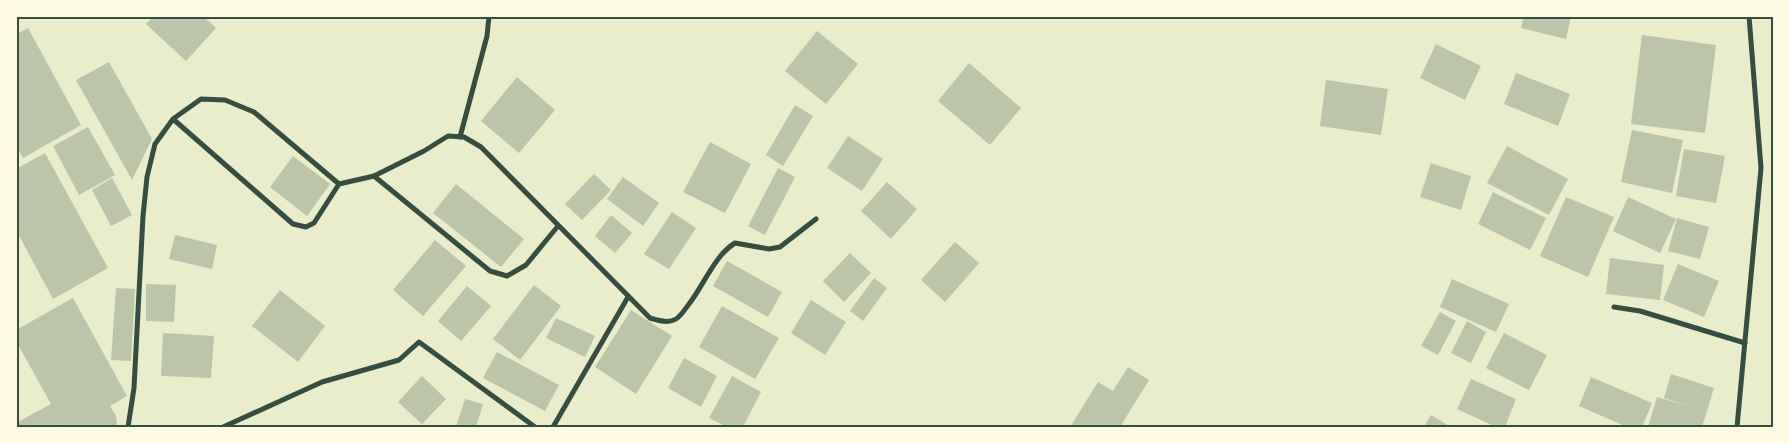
<svg xmlns="http://www.w3.org/2000/svg" width="1789" height="443" viewBox="0 0 1789 443" font-family="Figtree,sans-serif">
	<rect width="100%" height="100%" fill="#e9edc9"/>
	<!-- building -->
	<g fill="#bcc5a7">
		<polygon points="154,16 203,16 216,28 186,61 146,24"/>
		<polygon points="1524,16 1571,16 1566,39 1521,28"/>
		<polygon points="28,28 81,125 23,158 16,146 16,34"/>
		<polygon points="817,31 858,64 826,104 785,71"/>
		<polygon points="1642,35 1716,45 1705,133 1631,124"/>
		<polygon points="1436,44 1481,66 1465,100 1420,78"/>
		<polygon points="109,62 152,139 132,180 76,80"/>
		<polygon points="969,63 1021,108 990,145 938,101"/>
		<polygon points="1516,73 1570,94 1558,126 1504,104"/>
		<polygon points="517,77 555,110 519,153 481,121"/>
		<polygon points="1326,80 1388,89 1381,135 1320,126"/>
		<polygon points="795,105 813,116 783,166 766,155"/>
		<polygon points="88,127 115,175 79,195 53,146"/>
		<polygon points="1632,130 1683,140 1672,193 1621,182"/>
		<polygon points="848,136 883,159 862,191 827,168"/>
		<polygon points="710,142 751,164 725,213 683,192"/>
		<polygon points="1507,146 1568,179 1549,215 1487,183"/>
		<polygon points="1684,149 1725,156 1716,203 1676,196"/>
		<polygon points="45,153 108,268 53,299 16,230 16,169"/>
		<polygon points="293,156 330,184 307,216 270,187"/>
		<polygon points="1431,163 1471,176 1461,210 1420,197"/>
		<polygon points="778,168 795,177 765,235 748,226"/>
		<polygon points="594,174 611,190 582,220 565,204"/>
		<polygon points="623,177 659,203 643,226 607,199"/>
		<polygon points="112,178 132,215 111,226 92,190"/>
		<polygon points="887,182 917,209 891,239 861,211"/>
		<polygon points="456,184 524,239 501,267 433,213"/>
		<polygon points="1493,192 1546,218 1530,250 1478,224"/>
		<polygon points="1566,197 1614,217 1588,277 1540,256"/>
		<polygon points="1628,197 1676,219 1660,253 1613,231"/>
		<polygon points="672,212 696,228 669,269 644,254"/>
		<polygon points="611,215 632,233 615,253 595,236"/>
		<polygon points="1677,218 1709,227 1700,259 1668,251"/>
		<polygon points="175,235 217,245 212,269 169,259"/>
		<polygon points="435,240 466,266 423,316 393,290"/>
		<polygon points="955,242 979,263 945,302 921,280"/>
		<polygon points="850,253 871,273 844,302 823,281"/>
		<polygon points="1610,258 1664,265 1660,300 1606,294"/>
		<polygon points="727,261 782,292 768,317 713,286"/>
		<polygon points="1678,264 1719,281 1704,317 1663,300"/>
		<polygon points="874,278 887,288 863,321 850,311"/>
		<polygon points="1452,279 1509,304 1496,332 1440,307"/>
		<polygon points="146,284 176,285 174,322 146,321"/>
		<polygon points="534,285 561,306 520,360 493,339"/>
		<polygon points="467,286 491,306 461,341 438,321"/>
		<polygon points="116,288 135,289 131,361 111,360"/>
		<polygon points="280,290 325,326 298,362 252,326"/>
		<polygon points="73,298 127,396 110,406 116,416 117,427 63,427 62,424 57,427 16,427 16,423 51,404 16,341 16,330"/>
		<polygon points="811,300 846,322 825,355 791,333"/>
		<polygon points="722,306 779,338 755,379 699,347"/>
		<polygon points="631,310 672,336 636,394 595,367"/>
		<polygon points="1440,312 1456,321 1438,355 1421,346"/>
		<polygon points="556,318 595,336 585,357 546,338"/>
		<polygon points="1467,321 1486,332 1471,363 1451,353"/>
		<polygon points="163,333 214,336 211,378 161,376"/>
		<polygon points="1504,333 1547,355 1529,390 1486,368"/>
		<polygon points="497,352 559,385 545,411 483,378"/>
		<polygon points="684,358 717,376 701,407 668,388"/>
		<polygon points="1128,367 1149,380 1120,427 1070,427 1098,382 1113,391"/>
		<polygon points="1671,374 1714,388 1702,427 1648,427 1657,397 1691,407 1664,398"/>
		<polygon points="422,376 446,399 422,424 398,402"/>
		<polygon points="732,376 761,392 743,427 727,427 709,418"/>
		<polygon points="1591,377 1652,403 1642,427 1627,427 1579,406"/>
		<polygon points="1471,379 1516,399 1505,427 1496,427 1457,409"/>
		<polygon points="465,399 483,404 476,427 456,427"/>
		<polygon points="1431,415 1451,427 1424,427"/>
	</g>
	<g fill="none" stroke-linecap="round" stroke-linejoin="round">
		<!-- minor -->
		<g stroke="#344e41" stroke-width="5">
			<polyline points="460,137 487,36 489,16"/>
			<polyline points="374,176 490,271 507,276 526,265 558,226"/>
			<path d="M339 184 374 176 424 151 448 136 464 137 481 147 650 318C658 320 668 324 676 319 681 316 685 309 689 304 704 285 714 256 735 243L769 249 780 247 816 219"/>
			<polyline points="1614,307 1640,311 1745,343"/>
			<polyline points="128,427 134,388 143,216 147,177 155,144 173,119 201,99 225,100 254,112 339,184 314,223 306,227 293,224 173,119"/>
			<polyline points="223,427 322,382 399,360 419,342 535,427"/>
			<polyline points="553,427 628,297"/>
			<polyline points="1737,427 1761,168 1749,16"/>
		</g>
	</g>
	<!-- border -->
	<rect width="1789" height="443" fill="none" stroke="#fefae0" stroke-width="35"/>
	<rect x="18" y="18" width="1754" height="408" fill="none" stroke="#344e41" stroke-width="2"/>
</svg>
